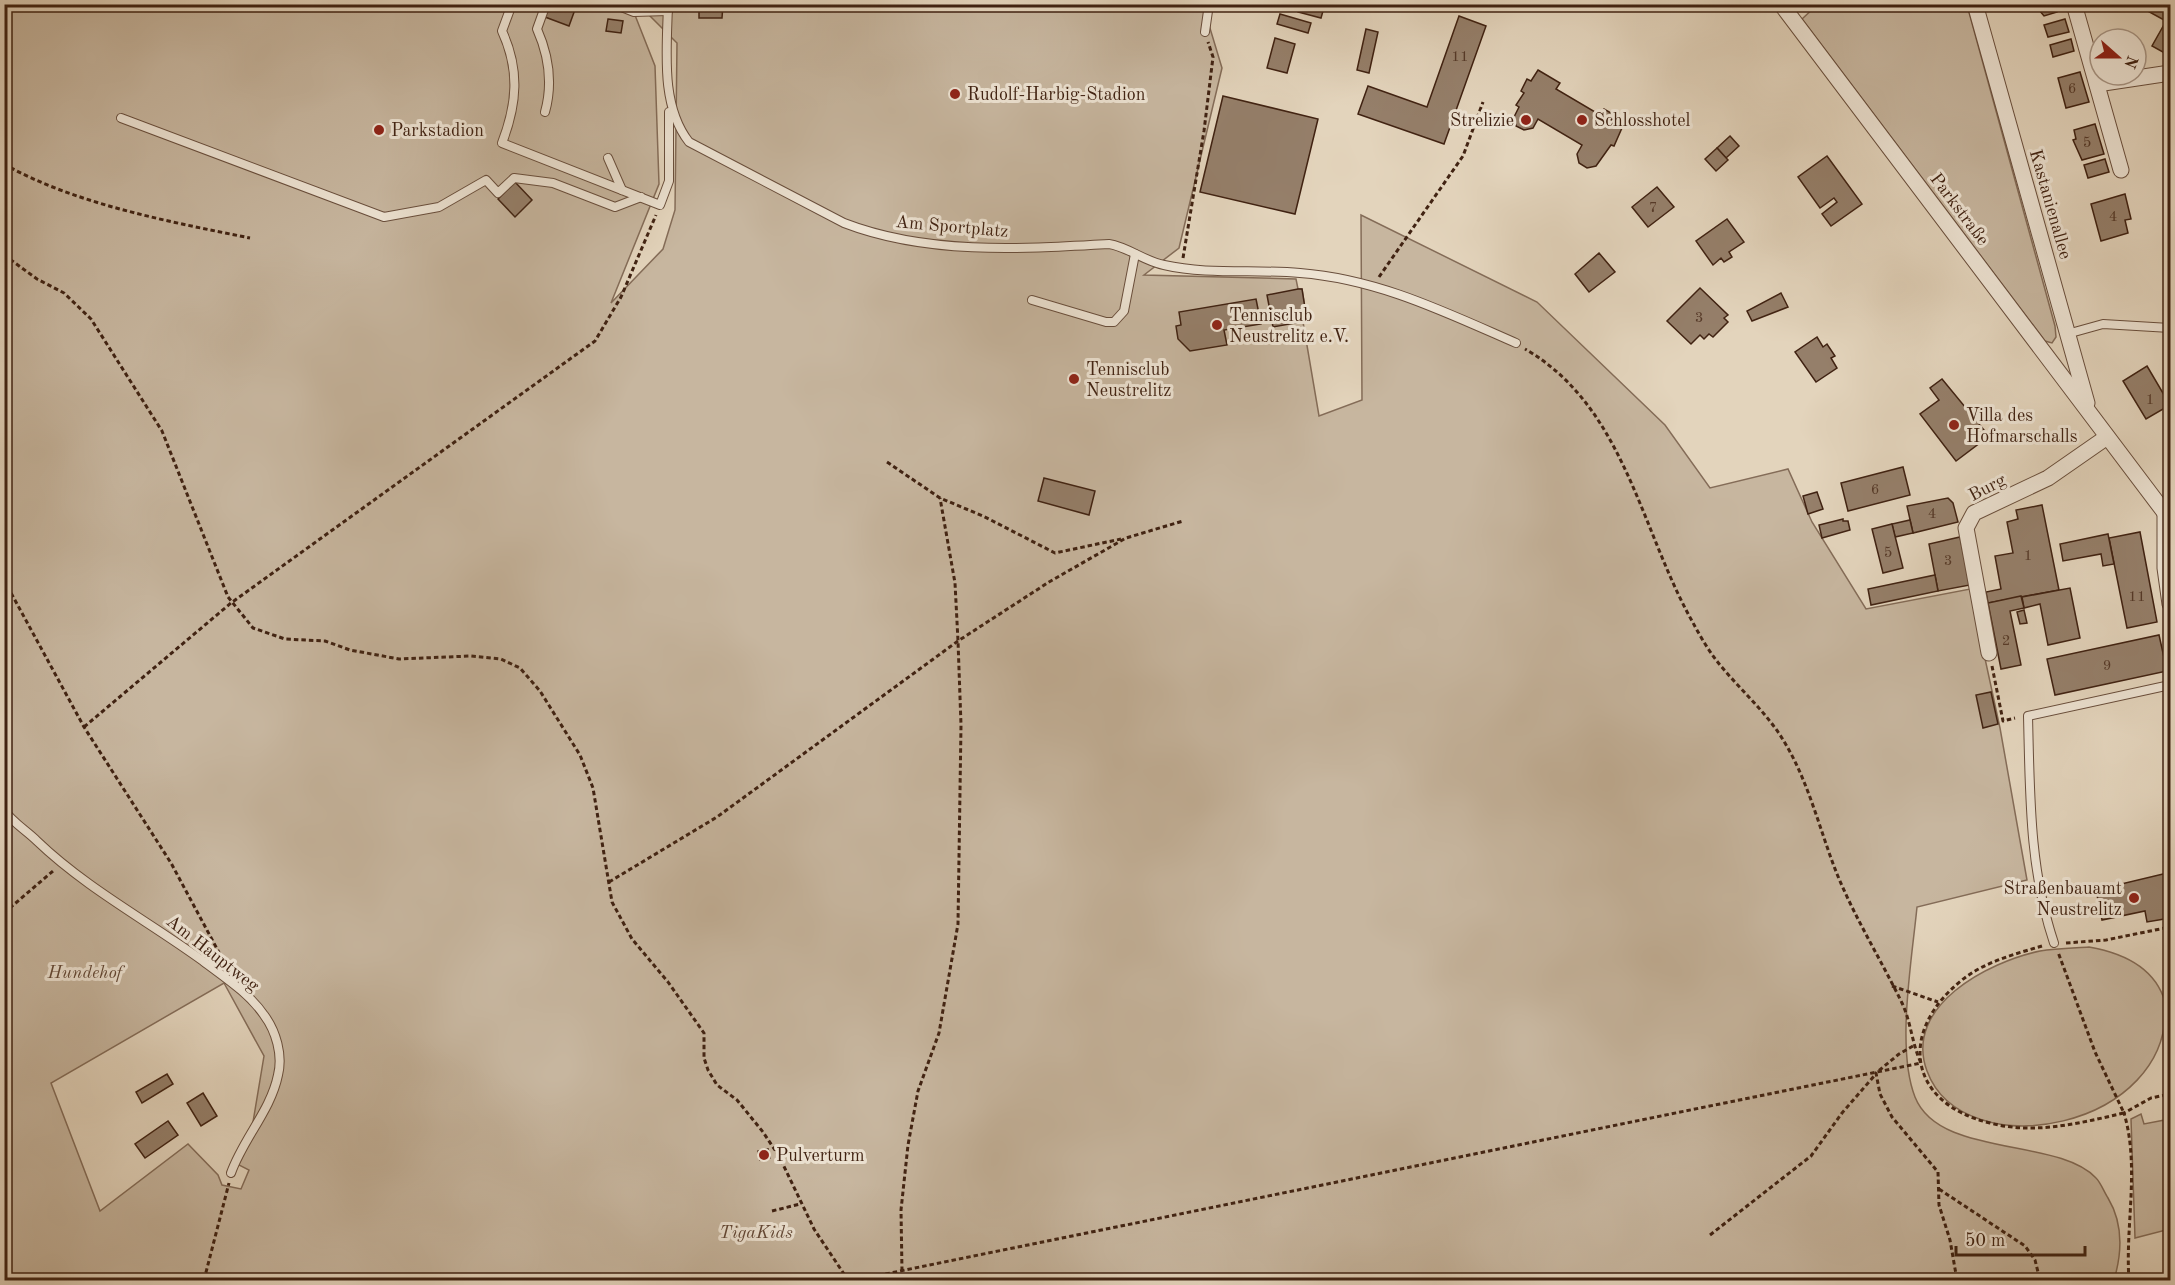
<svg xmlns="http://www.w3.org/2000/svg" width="2175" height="1285" viewBox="0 0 2175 1285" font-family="'Old Standard TT',serif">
	<rect width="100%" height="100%" fill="#e3d4bc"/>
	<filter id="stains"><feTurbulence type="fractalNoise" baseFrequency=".00333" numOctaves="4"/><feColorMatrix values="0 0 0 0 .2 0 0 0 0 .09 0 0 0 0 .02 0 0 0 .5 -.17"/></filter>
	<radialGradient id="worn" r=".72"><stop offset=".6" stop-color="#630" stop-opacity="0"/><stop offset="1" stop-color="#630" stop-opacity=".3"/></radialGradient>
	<!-- green -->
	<g fill="#c7b69f" stroke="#846c58" stroke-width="1.5" fill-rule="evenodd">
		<path d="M5 4 631 5 655 66 659 184 611 303 663 249 675 210 677 43 639 5H1203L1222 68 1179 248 1144 275 1296 279 1298 289H1302L1307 321 1303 322 1319 416 1362 400 1361 215 1537 302 1665 425 1710 488 1788 469 1812 522 1866 609 1970 589 2000 728 2027 880 1917 907C1912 959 1896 1049 1915 1097 1939 1158 2058 1137 2096 1178 2101 1183 2104 1192 2108 1198 2123 1223 2122 1253 2114 1280H5ZM224 983 264 1056 252 1128 237 1164 249 1170 241 1189 222 1185 218 1175 188 1144 100 1211 51 1083Z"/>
		<polygon points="1817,5 1967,5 2055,326 2056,337 2052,343 2045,341 1802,19"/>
		<path d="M2089 947C2123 953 2155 967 2165 1002 2175 1129 1963 1169 1927 1071 1903 1006 1988 962 2040 951 2056 948 2073 948 2089 947Z"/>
		<polygon points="2141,1114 2144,1124 2170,1119 2170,1229 2135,1238 2131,1119"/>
	</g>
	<!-- building -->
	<g fill="#957f6a" stroke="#402212" stroke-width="1.5">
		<polygon points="550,4 577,4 569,26 545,17"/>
		<polygon points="699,4 723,4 722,18 699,18"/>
		<polygon points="1300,4 1325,4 1321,18 1298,12"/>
		<polygon points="2034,4 2059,4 2060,7 2056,8 2057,12 2044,16"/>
		<polygon points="2135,4 2170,4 2170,56 2152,46 2166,21"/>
		<polygon points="1280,14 1311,23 1308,33 1277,24"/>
		<polygon points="1459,16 1486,26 1444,144 1358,114 1368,86 1427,107"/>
		<polygon points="608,19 623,21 621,33 606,31"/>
		<polygon points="2065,19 2069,32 2048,37 2044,25"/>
		<polygon points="1366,29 1378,32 1369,73 1357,70"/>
		<polygon points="1275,38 1295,44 1287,73 1267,68"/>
		<polygon points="2071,39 2074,51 2053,57 2050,45"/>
		<polygon points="1538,70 1560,83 1556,89 1600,115 1604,109 1625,121 1614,146 1611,145 1596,166 1587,168 1579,163 1577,154 1582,145 1538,119 1533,128 1524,130 1516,126 1514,117 1519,107 1516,105 1524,93 1521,91 1527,79 1531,81"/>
		<polygon points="2080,72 2089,102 2066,108 2058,78"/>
		<polygon points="1223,96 1318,119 1295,214 1200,192"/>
		<polygon points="2095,124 2104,154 2082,160 2073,140 2076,139 2074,130"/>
		<polygon points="1730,136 1739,146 1726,158 1717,148"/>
		<polygon points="1717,148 1728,160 1716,171 1705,159"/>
		<polygon points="1827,156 1862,204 1831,226 1822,214 1837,202 1834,198 1820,208 1798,177"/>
		<polygon points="2105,159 2109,172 2088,178 2084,165"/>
		<polygon points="515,182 532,200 515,217 498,199"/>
		<polygon points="1657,187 1674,207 1648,227 1632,207"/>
		<polygon points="2125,194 2131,219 2125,220 2128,233 2101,241 2091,204"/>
		<polygon points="1727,219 1744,242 1729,252 1732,257 1724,262 1721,258 1713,265 1696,241"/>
		<polygon points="1599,253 1615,272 1589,292 1575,274"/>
		<polygon points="1700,288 1728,315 1724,318 1728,322 1713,337 1709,334 1704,339 1700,335 1691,344 1667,321"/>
		<polygon points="1298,289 1302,289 1307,321 1273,327 1267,295"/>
		<polygon points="1781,293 1788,307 1752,321 1747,311"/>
		<polygon points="1256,299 1261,324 1224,330 1227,345 1190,351 1178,339 1176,326 1181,325 1179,312"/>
		<polygon points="1817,337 1823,347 1827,344 1835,356 1831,358 1837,368 1816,382 1795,352"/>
		<polygon points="2147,366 2170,405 2146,419 2123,381"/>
		<polygon points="1942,379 1989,436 1956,461 1920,414 1939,400 1930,388"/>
		<polygon points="1903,467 1910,495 1848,511 1841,483"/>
		<polygon points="1044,478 1095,491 1089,515 1038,501"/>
		<polygon points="1817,492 1823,509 1808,514 1803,496"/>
		<polygon points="1948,498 1953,503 1958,522 1913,533 1907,506"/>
		<polygon points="2042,505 2059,590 1988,603 1986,592 2001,589 1995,556 2013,553 2007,522 2018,519 2016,510"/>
		<polygon points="1843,519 1843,521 1848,521 1850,530 1822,538 1819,525"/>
		<polygon points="1910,520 1913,533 1895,537 1892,524"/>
		<polygon points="1892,524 1903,568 1883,573 1872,529"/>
		<polygon points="2140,532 2157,622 2127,628 2109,538"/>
		<polygon points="2108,534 2114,564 2103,566 2101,554 2063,561 2060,544"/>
		<polygon points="1960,537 1970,585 1938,591 1929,544"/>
		<polygon points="1935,575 1938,591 1871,605 1868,589"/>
		<polygon points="2070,588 2080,638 2048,645 2040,604 2024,608 2022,597"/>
		<polygon points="2021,596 2024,608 2010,611 2021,665 2001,669 1988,603"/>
		<polygon points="2024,610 2027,623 2020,624 2017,612"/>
		<polygon points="2159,635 2167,671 2055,695 2047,659"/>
		<polygon points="1991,692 1998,724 1983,728 1976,695"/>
		<polygon points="2163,874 2170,875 2170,918 2147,922 2145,911 2102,920 2096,890"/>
		<polygon points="167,1074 173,1084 142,1103 136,1092"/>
		<polygon points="203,1093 217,1116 201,1126 187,1103"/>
		<polygon points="168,1121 178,1135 145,1158 135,1144"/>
		<polygon points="768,1149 770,1158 760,1160 758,1151"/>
	</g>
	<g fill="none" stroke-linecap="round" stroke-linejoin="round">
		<defs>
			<g id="service">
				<path d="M512 4 502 31C520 70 517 104 502 143L660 205 669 181V112"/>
				<polyline points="614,4 634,12 668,11"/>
				<path d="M668 4C667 49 660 105 689 142L844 223C927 255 1021 249 1109 244 1128 247 1144 261 1164 265 1208 275 1255 269 1300 273 1378 279 1445 312 1516 343"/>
				<polyline points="1205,32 1209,4"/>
				<path d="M545 112C553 83 549 56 537 29L546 4"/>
				<polyline points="121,118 384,217 439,207 486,180 498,193 514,178 553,183 615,207 641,197"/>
				<polyline points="608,158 622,190"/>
				<polyline points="1032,300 1106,322 1114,322 1124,311 1135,254"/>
				<polyline points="2067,334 2103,324 2170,328"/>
				<path d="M4 810C12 822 27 831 37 841 86 888 148 921 203 961 224 977 249 993 264 1015 276 1031 283 1055 278 1075 271 1110 243 1139 231 1173"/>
				<path d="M2054 943C2029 869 2030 792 2028 716L2170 685"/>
			</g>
			<g id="minor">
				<polyline points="1781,4 2165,513"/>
				<polyline points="1975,4 2087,403"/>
				<polyline points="2074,4 2121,170"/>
				<polyline points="2097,84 2170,73"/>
				<polyline points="2165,513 2165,568 2170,604"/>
				<polyline points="1989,653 1966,528 1974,513 2048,478 2107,437"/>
			</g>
		</defs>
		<!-- service casing -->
		<use href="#service" stroke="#694e3c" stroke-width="10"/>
		<!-- minor casing -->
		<use href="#minor" stroke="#694e3c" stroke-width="17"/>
		<!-- path -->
		<g stroke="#402212" stroke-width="3" stroke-dasharray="4.5 3" stroke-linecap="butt">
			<path d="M4 164C74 204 171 222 250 238"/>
			<polyline points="4,255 37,279 64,293 91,319 162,431 228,597 253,628 285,639 325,641 350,650 399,659 471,656 501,659 520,668 540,691 580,755 593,788 612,902 632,939 668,982 704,1033 704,1058 708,1070 717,1085 737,1100 763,1132 779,1156 814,1229 848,1280"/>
			<polyline points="1183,258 1204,131 1213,57 1208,42"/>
			<polyline points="1379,277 1463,156 1483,102"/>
			<polyline points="887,462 940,498 983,516 1055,553 1121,539"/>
			<polyline points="4,580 84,727 171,863 223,960"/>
			<polyline points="1992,666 2003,721 2015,718"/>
			<polyline points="84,727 231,603 595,341 621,297 656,215"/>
			<polyline points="609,882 717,817 958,641 1049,582 1126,538 1183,521"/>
			<polyline points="4,913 53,871"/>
			<polyline points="2066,943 2106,940 2170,927"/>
			<path d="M2042 946C2015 954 1984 962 1962 980 1898 1031 1907 1103 1990 1123 2035 1135 2080 1123 2124 1113L2095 1052 2058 952"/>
			<polyline points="1892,986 1938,1002"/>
			<polyline points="1913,1046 1899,1054 1876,1073 1880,1094 1892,1117 1938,1172 1939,1205 1950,1240 1957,1280"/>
			<polyline points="1939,1189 2025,1246 2035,1260 2040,1280"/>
			<polyline points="772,1211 800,1204"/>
			<polyline points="1710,1235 1811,1156 1842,1113 1875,1075"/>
			<polyline points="902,1271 901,1210 908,1145 918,1091 939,1033 958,924 961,725 958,641 955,583 940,498"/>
			<polyline points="204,1280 229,1183"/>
			<path d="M856 1280 1921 1063C1912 1044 1911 1022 1902 1003 1881 960 1855 918 1837 874 1820 831 1809 783 1785 743 1767 712 1738 688 1716 660 1707 648 1699 634 1692 621 1640 528 1624 406 1525 349"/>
			<path d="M2129 1280C2125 1226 2140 1167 2124 1113L2151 1098 2170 1094"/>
		</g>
		<!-- service -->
		<use href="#service" stroke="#ede3d3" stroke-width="8"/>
		<!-- minor -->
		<use href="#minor" stroke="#ede3d3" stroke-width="15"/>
	</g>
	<!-- markers -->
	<g fill="#8f2418" stroke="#ede3d3" stroke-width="2">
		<circle cx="955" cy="94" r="6"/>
		<circle cx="1526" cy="120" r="6"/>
		<circle cx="1582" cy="120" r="6"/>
		<circle cx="379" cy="130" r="6"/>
		<circle cx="1217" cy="325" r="6"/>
		<circle cx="1074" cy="379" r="6"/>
		<circle cx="1954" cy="425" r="6"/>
		<circle cx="2134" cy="898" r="6"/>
		<circle cx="764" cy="1155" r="6"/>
	</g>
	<g text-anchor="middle" stroke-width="6" stroke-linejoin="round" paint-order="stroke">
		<!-- number labels -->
		<g font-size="15" fill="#553928">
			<text x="1460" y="61">11</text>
			<text x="2072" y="93">6</text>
			<text x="2087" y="147">5</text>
			<text x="1653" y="212">7</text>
			<text x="2113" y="221">4</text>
			<text x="1699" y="322">3</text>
			<text x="2150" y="404">1</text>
			<text x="1875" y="494">6</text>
			<text x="1932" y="518">4</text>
			<text x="1888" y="557">5</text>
			<text x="2028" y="560">1</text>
			<text x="1948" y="565">3</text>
			<text x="2137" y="601">11</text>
			<text x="2006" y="645">2</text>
			<text x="2107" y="670">9</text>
		</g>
		<!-- poi labels -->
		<g font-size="18" fill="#402212" stroke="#ede3d3" text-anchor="start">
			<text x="967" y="100">Rudolf-Harbig-Stadion</text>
			<text x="1514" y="126" text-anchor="end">Strelizie</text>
			<text x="1594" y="126">Schlosshotel</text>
			<text x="391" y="136">Parkstadion</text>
			<text x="1229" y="321">Tennisclub<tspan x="1229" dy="21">Neustrelitz e.V.</tspan></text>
			<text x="1086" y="375">Tennisclub<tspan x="1086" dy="21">Neustrelitz</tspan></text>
			<text x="1966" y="421">Villa des<tspan x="1966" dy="21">Hofmarschalls</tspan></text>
			<text x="2122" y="894" text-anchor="end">Straßenbauamt<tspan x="2122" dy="21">Neustrelitz</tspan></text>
			<text x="776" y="1161">Pulverturm</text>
		</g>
		<!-- street labels -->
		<g font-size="18" fill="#402212" stroke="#ede3d3">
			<text transform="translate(2051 204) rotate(74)" y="6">Kastanienallee</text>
			<text transform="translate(1960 209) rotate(53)" y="6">Parkstraße</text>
			<text transform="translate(952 226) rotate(5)" y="6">Am Sportplatz</text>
			<text transform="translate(1987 487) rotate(-28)" y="6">Burg</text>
			<text transform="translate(213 953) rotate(38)" y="6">Am Hauptweg</text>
		</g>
		<!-- park labels -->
		<g font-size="18" font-style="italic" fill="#624735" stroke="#ede3d3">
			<text x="85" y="978">Hundehof</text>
			<text x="756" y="1238">TigaKids</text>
		</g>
	</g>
	<!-- margin -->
	<rect width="2175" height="1285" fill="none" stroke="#e3d4bc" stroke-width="24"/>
	<rect x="6" y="6" width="2163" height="1273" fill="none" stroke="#402212" stroke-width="3"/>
	<rect x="12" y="12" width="2151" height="1261" fill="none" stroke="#402212" stroke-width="1.5"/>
	<!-- north arrow -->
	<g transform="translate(2118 57) rotate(111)"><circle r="28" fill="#ede3d3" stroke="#a89686" stroke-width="1.5"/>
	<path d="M0-4.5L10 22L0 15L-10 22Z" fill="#8f2418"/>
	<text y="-9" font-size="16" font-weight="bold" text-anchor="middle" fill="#402212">N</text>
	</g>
	<!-- scale -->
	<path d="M1956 1246v9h129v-9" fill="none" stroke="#402212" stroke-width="3"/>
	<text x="1965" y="1246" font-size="18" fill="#402212" stroke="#ede3d3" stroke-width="4.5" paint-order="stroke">50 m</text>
	<rect width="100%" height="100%" filter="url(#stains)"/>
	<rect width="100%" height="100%" fill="url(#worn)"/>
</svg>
